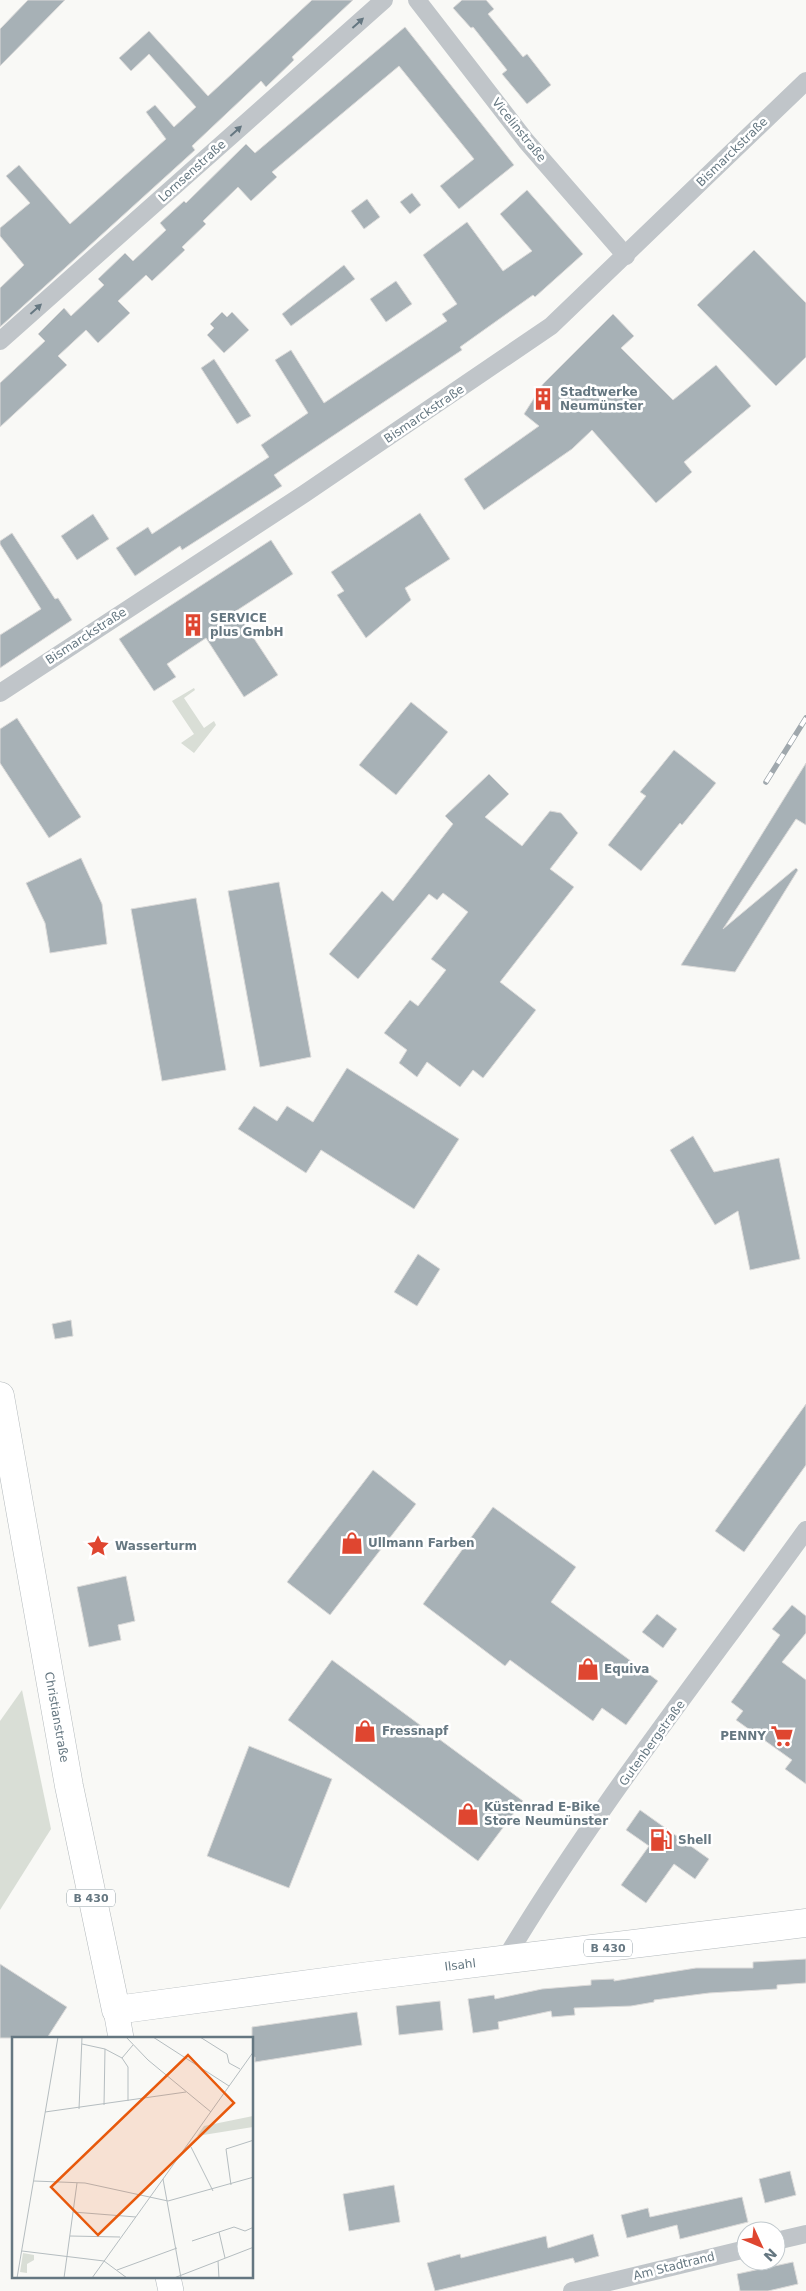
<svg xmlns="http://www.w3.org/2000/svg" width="806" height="2291" viewBox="0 0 806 2291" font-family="'DejaVu Sans',sans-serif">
	<rect width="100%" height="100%" fill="#f9f9f6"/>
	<!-- green -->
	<g fill="#d9ded6">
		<polygon points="194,688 195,690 184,698 204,728 214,721 216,725 194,753 181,743 194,734 172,701"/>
		<polygon points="22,1690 51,1829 0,1910 0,1721"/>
	</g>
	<!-- building -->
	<g fill="#a7b1b6" stroke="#dbdad9">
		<polygon points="28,0 65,0 0,66 0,29"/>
		<polygon points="312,0 353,0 292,57 294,60 266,87 261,81 192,146 195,150 0,327 0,288 24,265 0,236 0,228 30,203 6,176 19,165 70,224 166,139 146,112 155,105 174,127 196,107 149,54 131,71 119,58 149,31 208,96"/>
		<polygon points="462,0 486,0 494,9 488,14 523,57 527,54 551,85 527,104 502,74 507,70 473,27 471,28 453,8"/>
		<polygon points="405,27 514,165 459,209 440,186 474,159 399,66 272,172 277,177 251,201 238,187 203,221 206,224 182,247 185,250 152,281 146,275 118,301 130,313 98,343 86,330 58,356 67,365 0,427 0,383 45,341 38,334 64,308 71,316 104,285 98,279 125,253 133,261 166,230 160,223 184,201 186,203 246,144 255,153"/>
		<polygon points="527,190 583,254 535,297 533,295 460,347 462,350 274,475 282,486 182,550 180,546 135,576 116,548 148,527 152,534 269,457 261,445 308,413 275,360 291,350 324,403 447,321 442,314 457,304 423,255 467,222 503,271 532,251 500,214"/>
		<polygon points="412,193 421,205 410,214 400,202"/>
		<polygon points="367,199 380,217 364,229 351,211"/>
		<polygon points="754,250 806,303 806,357 776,386 697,305"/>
		<polygon points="344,265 355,279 291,326 282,314"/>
		<polygon points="396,281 412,304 386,322 370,299"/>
		<polygon points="222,312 227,317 232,312 249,330 224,353 207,335 214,328 210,324"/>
		<polygon points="613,314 634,336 621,348 673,400 716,365 751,406 684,462 692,472 656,503 592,430 572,449 484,510 464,479 539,426 524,414 543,384"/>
		<polygon points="214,359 251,416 237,424 201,368"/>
		<polygon points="420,513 450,559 405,588 411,600 366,638 337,595 344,591 331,572"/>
		<polygon points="93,514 109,539 77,560 61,536"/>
		<polygon points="12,533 55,599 58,598 72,620 0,668 0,635 41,609 0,544 0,541"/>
		<polygon points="271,540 293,574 236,611 278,675 244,697 206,638 167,664 176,677 154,691 119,639"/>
		<polygon points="411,702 448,732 396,795 359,765"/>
		<polygon points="17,718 81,817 49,838 0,763 0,729"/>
		<polygon points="674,750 716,783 682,825 680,823 641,871 608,845 646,796 640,792"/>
		<polygon points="806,763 806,825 796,819 723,929 796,868 798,870 735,972 681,965"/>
		<polygon points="489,774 509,794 485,817 522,846 550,811 561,813 578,833 550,869 574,887 500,982 536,1010 483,1078 473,1070 460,1087 427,1062 417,1077 399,1063 407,1050 384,1033 410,1000 418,1006 446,970 431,959 468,912 443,893 437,900 429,894 358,979 329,954 382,891 393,901 453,824 445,816"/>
		<polygon points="81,858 102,904 107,944 50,953 45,923 26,883"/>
		<polygon points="279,882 311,1057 260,1067 228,891"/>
		<polygon points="196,898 226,1070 162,1081 131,909"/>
		<polygon points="347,1068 459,1139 414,1209 321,1150 306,1173 238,1129 254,1106 277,1121 287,1106 313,1122"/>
		<polygon points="693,1136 714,1172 779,1158 800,1259 750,1270 738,1211 715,1225 670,1150"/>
		<polygon points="418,1254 440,1269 417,1306 394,1292"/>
		<polygon points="71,1320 73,1336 55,1339 52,1324"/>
		<polygon points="806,1404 806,1465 744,1552 715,1531"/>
		<polygon points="373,1470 416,1504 330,1615 287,1582"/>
		<polygon points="493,1507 576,1567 551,1602 658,1681 626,1725 602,1708 593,1721 510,1660 505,1666 423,1604"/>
		<polygon points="126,1576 135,1621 118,1625 121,1640 89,1647 77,1587"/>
		<polygon points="792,1605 806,1616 806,1633 782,1662 806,1680 806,1784 785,1769 792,1760 736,1720 743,1711 731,1702 780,1635 772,1629"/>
		<polygon points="657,1614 677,1629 663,1648 642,1632"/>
		<polygon points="332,1660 523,1801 478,1861 288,1720"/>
		<polygon points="249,1746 332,1779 289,1888 207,1856"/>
		<polygon points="640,1810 709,1859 695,1879 674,1864 646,1903 621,1885 649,1846 626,1830"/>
		<polygon points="806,1959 806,1983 777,1985 777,1989 709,1993 654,2000 654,2002 631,2006 574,2008 575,2015 552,2017 551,2011 498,2022 499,2029 473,2033 468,1999 494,1995 495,1999 542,1989 591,1985 591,1980 614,1979 614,1981 696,1968 753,1968 753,1962"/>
		<polygon points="0,1964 67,2007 47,2038 0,2038"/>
		<polygon points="440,2001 443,2030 399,2035 396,2006"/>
		<polygon points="357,2012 362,2045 255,2062 255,2057 252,2058 252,2027"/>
		<polygon points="790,2171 796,2195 765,2203 759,2179"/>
		<polygon points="394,2185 400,2222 349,2231 343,2194"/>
		<polygon points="742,2197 748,2222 680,2239 677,2225 627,2238 621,2215 648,2208 650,2217"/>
		<polygon points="593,2234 599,2256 575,2263 573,2258 435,2291 427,2263 460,2254 461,2258 546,2236 548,2248"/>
		<polygon points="793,2262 798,2284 768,2291 740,2291 737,2274"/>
	</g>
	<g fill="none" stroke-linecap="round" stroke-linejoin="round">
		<defs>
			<g id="secondary">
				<polyline points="116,2010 121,2038"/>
				<polyline points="168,2277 171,2291"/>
			</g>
			<g id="primary">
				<path id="s1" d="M0 1396 69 1786 116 2010 369 1976 806 1923"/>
			</g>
		</defs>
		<!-- secondary casing -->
		<use href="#secondary" stroke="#b3b9bd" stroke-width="26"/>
		<!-- primary casing -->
		<use href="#primary" stroke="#b4babd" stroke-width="29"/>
		<!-- minor -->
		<g stroke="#c0c5c9" stroke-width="18">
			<polyline points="417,0 526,141 626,256"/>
			<polyline points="0,341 384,0"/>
			<polyline points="0,693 304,494 551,326 806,81"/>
			<path d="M504 1961C594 1810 704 1672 806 1530"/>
			<polyline points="776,2241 806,2234"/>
			<polyline points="572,2291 746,2249"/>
		</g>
		<!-- secondary -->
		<use href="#secondary" stroke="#fff" stroke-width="25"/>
		<!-- primary -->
		<use href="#primary" stroke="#fff" stroke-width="28"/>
		<defs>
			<polyline id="rail" points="766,782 806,718"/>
		</defs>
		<!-- rail casing -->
		<use href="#rail" stroke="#a0a8ad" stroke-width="5.5"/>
		<!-- rail -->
		<use href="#rail" stroke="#fff" stroke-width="4" stroke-dasharray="11" stroke-linecap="butt"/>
	</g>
	<!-- one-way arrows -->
	<defs><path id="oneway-solid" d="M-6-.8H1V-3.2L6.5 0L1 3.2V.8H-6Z" transform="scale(1.25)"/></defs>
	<g fill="#657781">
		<use href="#oneway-solid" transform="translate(358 23) rotate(-42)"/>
		<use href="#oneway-solid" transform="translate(236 131) rotate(-42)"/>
		<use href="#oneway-solid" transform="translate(36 309) rotate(-42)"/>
	</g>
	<!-- icons -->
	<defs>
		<symbol id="building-bare" viewBox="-9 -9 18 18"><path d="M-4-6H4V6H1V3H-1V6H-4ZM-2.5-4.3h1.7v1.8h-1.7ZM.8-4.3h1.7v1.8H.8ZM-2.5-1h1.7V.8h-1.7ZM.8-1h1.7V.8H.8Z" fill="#df4630" stroke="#fff" stroke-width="2.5" paint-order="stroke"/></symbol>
		<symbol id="shop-bare" viewBox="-9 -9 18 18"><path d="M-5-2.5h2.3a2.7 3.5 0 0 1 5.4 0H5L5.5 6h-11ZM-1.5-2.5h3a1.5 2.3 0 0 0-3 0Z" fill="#df4630" stroke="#fff" stroke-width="2.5" paint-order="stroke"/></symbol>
		<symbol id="sight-bare" viewBox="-9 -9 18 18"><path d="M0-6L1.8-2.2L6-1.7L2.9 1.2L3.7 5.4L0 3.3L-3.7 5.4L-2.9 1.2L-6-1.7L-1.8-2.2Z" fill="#df4630" stroke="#fff" stroke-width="2.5" paint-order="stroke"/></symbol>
		<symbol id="supermarket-bare" viewBox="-9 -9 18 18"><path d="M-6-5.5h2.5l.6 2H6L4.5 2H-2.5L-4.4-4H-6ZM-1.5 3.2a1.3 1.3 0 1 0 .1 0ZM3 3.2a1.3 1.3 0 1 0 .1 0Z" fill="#df4630" stroke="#fff" stroke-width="2.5" paint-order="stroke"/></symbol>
		<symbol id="fuel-bare" viewBox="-9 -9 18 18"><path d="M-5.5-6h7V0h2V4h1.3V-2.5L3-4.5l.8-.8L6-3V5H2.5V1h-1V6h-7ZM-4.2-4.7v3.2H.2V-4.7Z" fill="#df4630" stroke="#fff" stroke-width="2.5" paint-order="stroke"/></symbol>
	</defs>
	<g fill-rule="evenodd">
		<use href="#building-bare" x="527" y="383" width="32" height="32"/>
		<use href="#building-bare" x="177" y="609" width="32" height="32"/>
		<use href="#shop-bare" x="336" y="1527" width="32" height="32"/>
		<use href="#sight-bare" x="82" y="1530" width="32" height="32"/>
		<use href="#shop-bare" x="572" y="1653" width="32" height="32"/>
		<use href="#shop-bare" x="349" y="1715" width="32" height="32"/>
		<use href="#supermarket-bare" x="766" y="1720" width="32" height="32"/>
		<use href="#shop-bare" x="452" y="1798" width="32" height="32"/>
		<use href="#fuel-bare" x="645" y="1824" width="32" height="32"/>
	</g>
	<g text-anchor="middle" stroke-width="5" stroke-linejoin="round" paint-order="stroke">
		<!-- shield labels -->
		<g fill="#fff" stroke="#93a0a7" stroke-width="1">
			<rect x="67" y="1889.5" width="48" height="17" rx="4"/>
			<rect x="584" y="1939.5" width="48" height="17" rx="4"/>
		</g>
		<g font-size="11" font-weight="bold" fill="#657781">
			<text x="91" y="1902">B 430</text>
			<text x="608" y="1952">B 430</text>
		</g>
		<!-- street labels -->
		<g font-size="12" fill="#657781" stroke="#fff">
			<text transform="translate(519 130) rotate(51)" y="4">Vicelinstraße</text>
			<text transform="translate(732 152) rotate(-44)" y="4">Bismarckstraße</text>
			<text transform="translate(192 171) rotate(-42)" y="4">Lornsenstraße</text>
			<text transform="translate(424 414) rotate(-34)" y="4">Bismarckstraße</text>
			<text transform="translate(86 636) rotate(-33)" y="4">Bismarckstraße</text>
			<text dy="4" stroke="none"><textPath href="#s1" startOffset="326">Christianstraße</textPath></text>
			<text transform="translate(652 1743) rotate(-54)" y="4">Gutenbergstraße</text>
			<text dy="4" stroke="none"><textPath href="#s1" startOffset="972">Ilsahl</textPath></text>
			<text transform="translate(674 2266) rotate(-14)" y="4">Am Stadtrand</text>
		</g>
		<!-- poi labels -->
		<g font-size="12" font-weight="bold" fill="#657781" stroke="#fff" text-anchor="start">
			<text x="560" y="396">Stadtwerke<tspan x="560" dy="14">Neumünster</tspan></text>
			<text x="210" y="622">SERVICE<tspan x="210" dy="14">plus GmbH</tspan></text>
			<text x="368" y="1547">Ullmann Farben</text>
			<text x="115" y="1550">Wasserturm</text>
			<text x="604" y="1673">Equiva</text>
			<text x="382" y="1735">Fressnapf</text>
			<text x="766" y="1740" text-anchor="end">PENNY</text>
			<text x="484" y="1811">Küstenrad E-Bike<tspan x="484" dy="14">Store Neumünster</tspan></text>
			<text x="678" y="1844">Shell</text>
		</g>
	</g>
	<!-- overview -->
	<g transform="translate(12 2037)">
		<rect width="241" height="241" fill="#f9f9f6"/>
		<path d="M241 79V90L185 99 192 89ZM11 216 22 218V223L15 227V236L8 235Z" fill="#d9ded6"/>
		<path fill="none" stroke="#b5bdc0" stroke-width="1" d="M114 0 136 23 199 75M141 0 217 49M188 0 215 17 217 26 228 32M70 7 93 12 110 21 116 30V64M110 21 121 8M92 68 93 12M67 72 70 0M33 75 174 55M179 110 201 154M22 144 73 146 156 164 242 140M219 148 214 112 242 103M61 175 124 180M207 195 222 190 233 194 242 190M58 199 108 200M180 204 207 195 213 221M10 214 92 224 115 241M206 224 207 241M105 233 165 211M5 241 46 0M52 241 65 146M80 241 151 142M162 241 242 210M169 241 151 142 242 14"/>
		<path fill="#e8590c" fill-opacity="0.15" stroke="#e8590c" stroke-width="2.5" d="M176 18 222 66 86 198 39 150Z"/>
		<rect width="241" height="241" fill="none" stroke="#657781" stroke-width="2.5"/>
	</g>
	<!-- north arrow -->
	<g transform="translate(761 2246) rotate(134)"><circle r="24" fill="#ffffff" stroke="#c1c9cd"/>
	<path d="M0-4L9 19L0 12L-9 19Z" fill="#df4630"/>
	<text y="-8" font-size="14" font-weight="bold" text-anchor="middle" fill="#657781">N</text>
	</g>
</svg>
